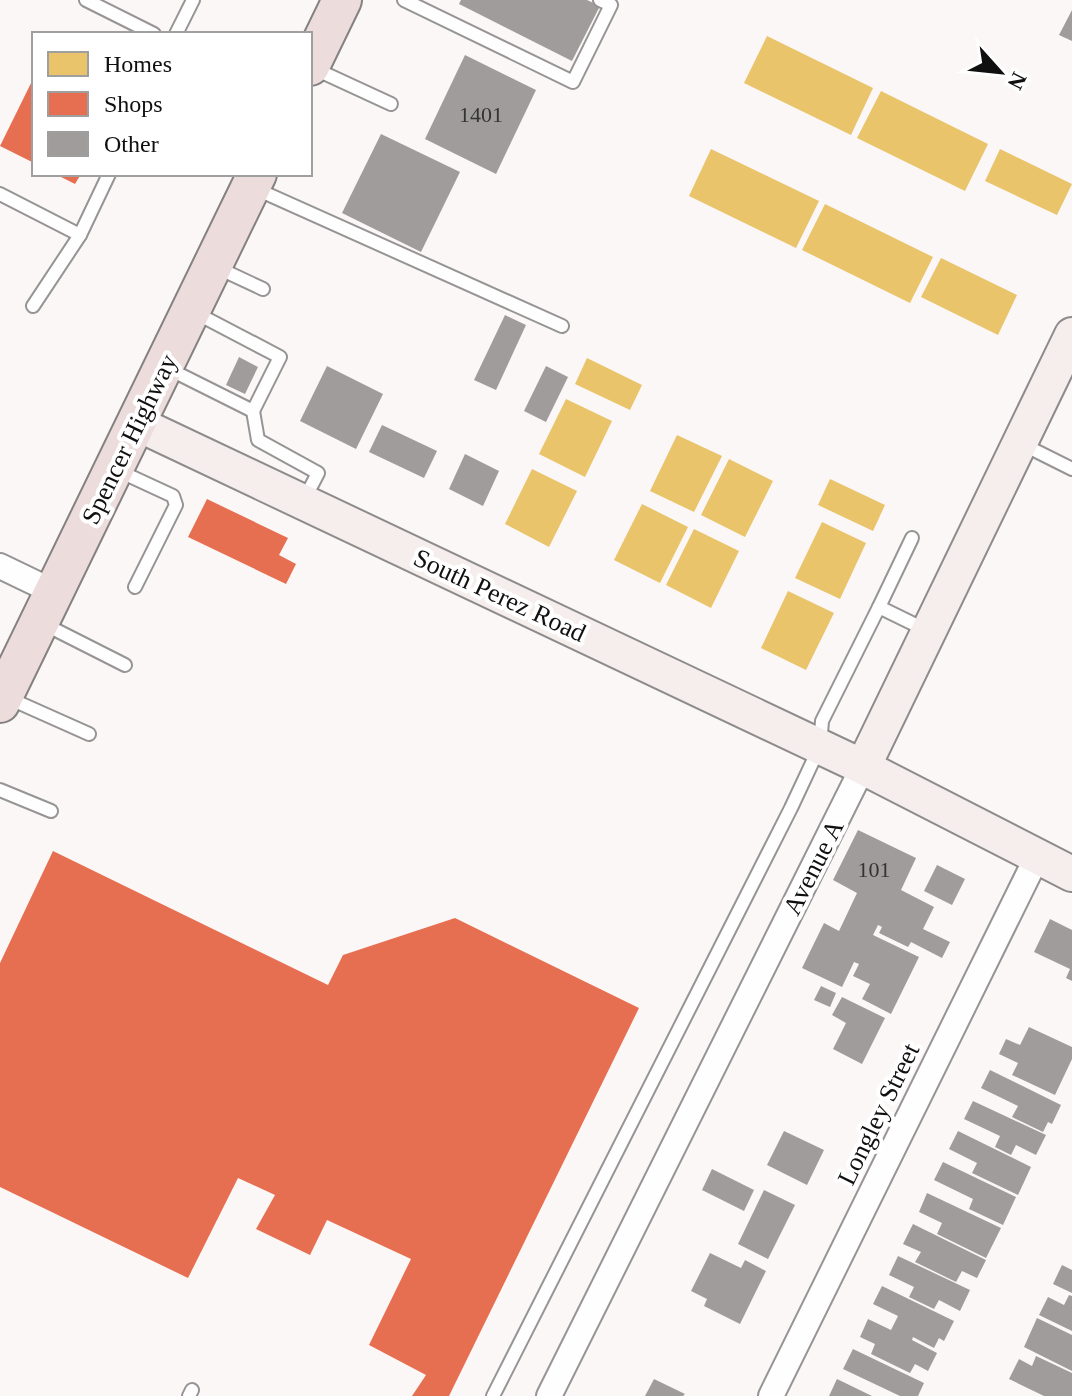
<svg xmlns="http://www.w3.org/2000/svg" width="1072" height="1396" viewBox="0 0 1072 1396" font-family="'Times New Roman',serif">
	<rect width="100%" height="100%" fill="#fcf7f7"/>
	<!-- homes -->
	<g fill="#e9c46a">
		<polygon points="767,36 873,88 851,135 744,83"/>
		<polygon points="881,91 988,144 965,191 857,138"/>
		<polygon points="711,149 819,201 796,248 689,196"/>
		<polygon points="1000,149 1072,184 1057,215 985,181"/>
		<polygon points="825,204 933,257 910,303 802,250"/>
		<polygon points="941,258 1017,295 998,335 921,297"/>
		<polygon points="587,358 642,385 630,410 575,384"/>
		<polygon points="566,399 612,421 585,477 539,454"/>
		<polygon points="677,435 722,456 694,512 650,491"/>
		<polygon points="729,459 773,481 745,537 701,515"/>
		<polygon points="532,469 577,491 549,547 505,524"/>
		<polygon points="830,479 885,505 873,531 818,505"/>
		<polygon points="642,504 688,527 660,583 614,560"/>
		<polygon points="822,522 866,543 840,599 795,578"/>
		<polygon points="694,529 739,551 711,608 666,585"/>
		<polygon points="788,591 834,613 806,670 761,648"/>
	</g>
	<!-- shops -->
	<g fill="#e76f51">
		<polygon points="34,77 34,163 0,146"/>
		<polygon points="55,174 81,174 75,184"/>
		<polygon points="207,499 288,538 279,555 296,564 286,584 188,537"/>
		<polygon points="53,851 328,985 343,955 455,918 639,1008 449,1396 412,1396 426,1375 369,1345 411,1259 327,1220 310,1255 256,1229 275,1195 238,1178 188,1278 0,1187 0,963"/>
	</g>
	<!-- building -->
	<g fill="#a09c9c">
		<polygon points="461,0 587,0 600,6 572,61 459,4"/>
		<polygon points="1072,10 1072,41 1059,35"/>
		<polygon points="465,55 536,90 496,174 425,139"/>
		<polygon points="381,134 460,172 421,252 342,213"/>
		<polygon points="505,315 526,325 496,390 474,380"/>
		<polygon points="239,357 258,367 245,394 226,385"/>
		<polygon points="327,366 383,394 356,449 300,421"/>
		<polygon points="546,366 568,377 546,422 524,411"/>
		<polygon points="382,425 437,451 424,478 369,452"/>
		<polygon points="465,454 499,471 483,506 449,489"/>
		<polygon points="858,830 916,858 901,890 934,907 923,929 950,942 942,958 911,942 908,947 879,933 882,927 878,925 873,935 919,957 891,1014 862,999 870,984 853,976 859,964 854,962 842,987 802,968 824,923 839,931 857,893 833,880"/>
		<polygon points="937,865 965,879 952,905 924,891"/>
		<polygon points="1050,919 1072,930 1072,981 1066,978 1070,969 1034,952"/>
		<polygon points="821,986 836,993 830,1007 814,1000"/>
		<polygon points="842,997 885,1018 862,1064 833,1049 846,1023 832,1015"/>
		<polygon points="1029,1027 1072,1047 1072,1059 1055,1095 1012,1075 1018,1063 999,1054 1006,1039 1020,1045"/>
		<polygon points="990,1070 1061,1105 1052,1124 1048,1122 1043,1132 1012,1117 1018,1106 981,1088"/>
		<polygon points="973,1101 1046,1135 1036,1155 1016,1145 1011,1155 995,1147 1000,1136 964,1119"/>
		<polygon points="784,1131 824,1150 807,1185 767,1165"/>
		<polygon points="958,1131 1031,1167 1018,1195 972,1173 977,1163 949,1149"/>
		<polygon points="943,1162 1016,1197 1003,1225 969,1209 973,1199 934,1180"/>
		<polygon points="712,1169 754,1190 744,1211 702,1190"/>
		<polygon points="764,1190 795,1205 768,1259 738,1244"/>
		<polygon points="927,1193 1001,1228 986,1258 937,1234 942,1223 919,1212"/>
		<polygon points="913,1224 986,1260 977,1278 962,1271 956,1282 915,1262 921,1252 903,1244"/>
		<polygon points="710,1253 741,1268 745,1260 766,1271 740,1324 704,1306 707,1299 691,1291"/>
		<polygon points="898,1256 970,1290 960,1311 939,1300 934,1309 909,1297 914,1287 889,1275"/>
		<polygon points="1062,1265 1072,1270 1072,1293 1053,1284"/>
		<polygon points="882,1286 954,1321 944,1341 939,1338 934,1348 913,1337 912,1340 937,1353 928,1371 915,1364 910,1373 871,1354 875,1344 860,1337 868,1319 891,1330 898,1316 873,1304"/>
		<polygon points="1069,1295 1072,1296 1072,1331 1039,1315 1048,1297 1064,1305"/>
		<polygon points="1037,1318 1072,1335 1072,1371 1024,1347"/>
		<polygon points="853,1349 924,1383 918,1396 900,1396 843,1369"/>
		<polygon points="1036,1356 1072,1373 1072,1396 1044,1396 1009,1379 1019,1359 1032,1366"/>
		<polygon points="654,1379 685,1394 683,1396 645,1396"/>
		<polygon points="837,1379 872,1396 829,1396"/>
	</g>
	<g fill="none" stroke-linecap="round" stroke-linejoin="round">
		<defs>
			<g id="lane">
				<polyline points="86,0 154,34"/>
				<polyline points="404,0 573,82 611,5 600,0"/>
				<polyline points="176,34 193,0"/>
				<polyline points="313,68 391,104"/>
				<polyline points="254,188 562,326"/>
				<polyline points="0,194 80,235 109,174"/>
				<polyline points="216,267 263,289"/>
				<polyline points="33,306 80,235"/>
				<polyline points="167,368 253,411 280,357 194,312"/>
				<polyline points="253,411 258,440 318,473 304,500"/>
				<polyline points="1022,444 1072,469"/>
				<polyline points="119,471 173,496 176,505 135,587"/>
				<polyline points="912,538 879,607 926,630"/>
				<polyline points="42,623 125,665"/>
				<polyline points="6,697 89,734"/>
				<polyline points="0,790 51,811"/>
				<polyline points="189,1396 192,1390"/>
				<polyline points="493,1396 791,808 820,746 822,721 879,607"/>
			</g>
			<g id="street">
				<polyline points="0,566 54,592"/>
				<polyline points="549,1396 863,767"/>
				<polyline points="771,1396 1037,857"/>
			</g>
			<g id="secondary">
				<polyline points="136,423 863,767 1072,874"/>
				<polyline points="863,767 1072,335"/>
			</g>
			<g id="primary">
				<polyline points="310,66 342,0"/>
				<polyline points="0,703 257,174"/>
			</g>
		</defs>
		<!-- lane casing -->
		<use href="#lane" stroke="#969494" stroke-width="16"/>
		<!-- street casing -->
		<use href="#street" stroke="#969494" stroke-width="28"/>
		<!-- secondary casing -->
		<use href="#secondary" stroke="#8d8b8b" stroke-width="38"/>
		<!-- primary casing -->
		<use href="#primary" stroke="#848181" stroke-width="42"/>
		<!-- lane -->
		<use href="#lane" stroke="#fffefe" stroke-width="12"/>
		<!-- street -->
		<use href="#street" stroke="#fffefe" stroke-width="24"/>
		<!-- secondary -->
		<use href="#secondary" stroke="#f5eeec" stroke-width="34"/>
		<!-- primary -->
		<use href="#primary" stroke="#ecdddc" stroke-width="38"/>
	</g>
	<g text-anchor="middle" stroke-width="8" stroke-linejoin="round" paint-order="stroke">
		<!-- number labels -->
		<g font-size="22" fill="#343333">
			<text x="481" y="122">1401</text>
			<text x="874" y="877">101</text>
		</g>
		<!-- street labels -->
		<g font-size="26" fill="#101010" stroke="#fff">
			<text transform="translate(129 439) rotate(-64)" y="9">Spencer Highway</text>
			<text transform="translate(500 595) rotate(25)" y="9">South Perez Road</text>
			<text transform="translate(813 867) rotate(-63)" y="9">Avenue A</text>
			<text transform="translate(878 1114) rotate(-64)" y="9">Longley Street</text>
		</g>
	</g>
	<!-- legend -->
	<rect x="32" y="32" width="280" height="144" fill="#ffffff" stroke="#9f9f9f" stroke-width="2"/>
	<rect x="48" y="52" width="40" height="24" fill="#e9c46a" stroke="#9f9f9f" stroke-width="2"/>
	<text x="104" y="72" font-size="24" fill="#101010">Homes</text>
	<rect x="48" y="92" width="40" height="24" fill="#e76f51" stroke="#9f9f9f" stroke-width="2"/>
	<text x="104" y="112" font-size="24" fill="#101010">Shops</text>
	<rect x="48" y="132" width="40" height="24" fill="#a09c9c" stroke="#9f9f9f" stroke-width="2"/>
	<text x="104" y="152" font-size="24" fill="#101010">Other</text>
	<!-- north arrow -->
	<g transform="translate(1000 72) rotate(117)" stroke="#ffffff" stroke-width="6" paint-order="stroke">
	<path d="M0-6L14 30L0 20L-14 30Z" fill="#101010"/>
	<text y="-12" font-size="22" font-weight="bold" text-anchor="middle" fill="#101010">N</text>
	</g>
</svg>
